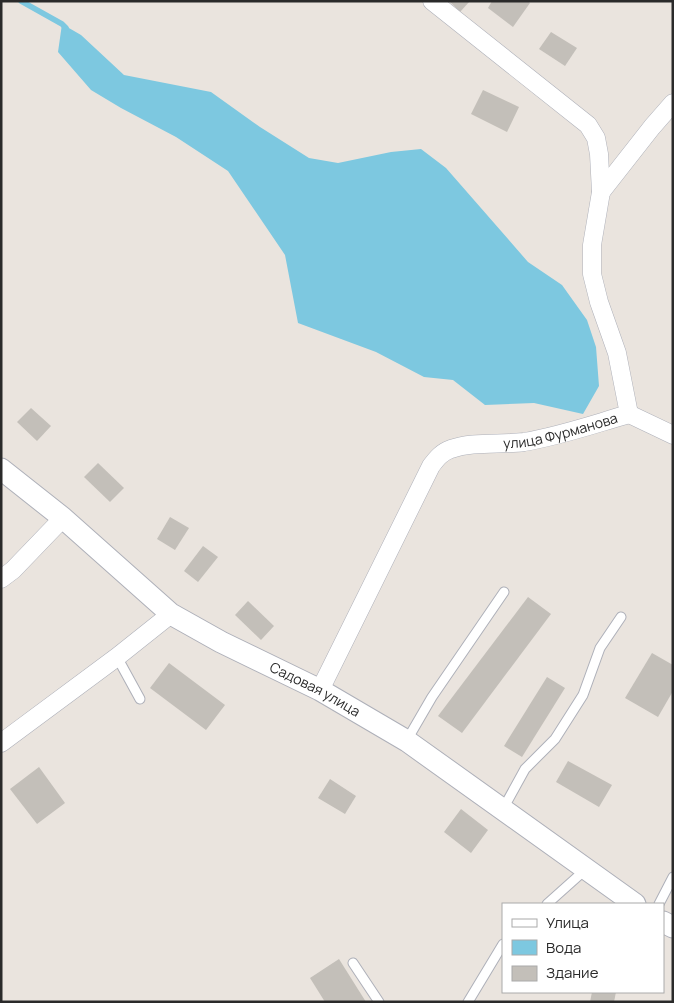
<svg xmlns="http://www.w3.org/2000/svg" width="674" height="1003" viewBox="0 0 674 1003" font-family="Manrope,sans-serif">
	<rect width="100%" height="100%" fill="#eae4de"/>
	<!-- water -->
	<polygon fill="#7dc8e0" points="62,24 81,35 124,75 211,92 260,127 309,158 338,163 391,152 421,149 446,168 528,262 562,285 587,320 596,347 599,386 583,414 534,403 485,405 453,380 424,377 376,352 298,323 285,255 228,171 176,137 121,108 91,90 58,52"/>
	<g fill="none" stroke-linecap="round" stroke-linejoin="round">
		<!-- stream -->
		<polyline stroke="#7dc8e0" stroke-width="5.5" points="21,1 62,24 66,28"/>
	</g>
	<!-- building -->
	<g fill="#c3bfb9">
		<polygon points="449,1 470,1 460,12"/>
		<polygon points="492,1 528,1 530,3 513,27 488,8"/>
		<polygon points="551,32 577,48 565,66 539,49"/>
		<polygon points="483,90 519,107 507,132 471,114"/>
		<polygon points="31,408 51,426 37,441 17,422"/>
		<polygon points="98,463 124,488 110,502 84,477"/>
		<polygon points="170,517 189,528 175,550 157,539"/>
		<polygon points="203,546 218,557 198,582 184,571"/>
		<polygon points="528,597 551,614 462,733 438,716"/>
		<polygon points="248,601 274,626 261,640 235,615"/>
		<polygon points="652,653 673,665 673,691 658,717 625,698"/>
		<polygon points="169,663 225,705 206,730 150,688"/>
		<polygon points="547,677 565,688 522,757 504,746"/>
		<polygon points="568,761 612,785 599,807 556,782"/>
		<polygon points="39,767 65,803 37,824 10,789"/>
		<polygon points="330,779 356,796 345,814 318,798"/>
		<polygon points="461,809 488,830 471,853 444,832"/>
		<polygon points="339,959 366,1002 325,1002 310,978"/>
		<polygon points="592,992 616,992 614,1002 590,1002"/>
	</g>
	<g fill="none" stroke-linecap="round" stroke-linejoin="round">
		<defs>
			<g id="service">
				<polyline points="117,657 140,699"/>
				<polyline points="407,740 432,697 504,592"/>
				<polyline points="503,809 525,769 555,739 583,695 600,648 621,617"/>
				<polyline points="547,904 585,870"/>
				<polyline points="659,904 673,877"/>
				<polyline points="353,963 379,1002"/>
				<polyline points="468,1002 503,944"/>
			</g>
			<g id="minor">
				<polyline points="601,192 652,127 673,103"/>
				<polyline points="629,414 673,435"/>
				<polyline points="1,579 13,570 63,518"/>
				<path id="s1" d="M320 690 431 466C437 458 442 452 451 449 472 441 502 445 524 442 560 436 594 424 629 414L617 353 599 302 592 274V245L601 192 599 154 596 138 588 125 432 1"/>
				<polyline points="1,743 117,657 171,614"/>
			</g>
			<g id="tertiary">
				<path id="s2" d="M1 469 63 518 171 614 221 642 320 690 407 741 635 904"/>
				<polyline points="663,922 673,927"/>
			</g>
		</defs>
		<!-- service casing -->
		<use href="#service" stroke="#aeb0b9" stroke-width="11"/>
		<!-- minor casing -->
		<use href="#minor" stroke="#aeb0b9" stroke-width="19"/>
		<!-- tertiary casing -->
		<use href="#tertiary" stroke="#aeb0b9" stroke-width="23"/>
		<!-- service -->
		<use href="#service" stroke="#fff" stroke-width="9"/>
		<!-- minor -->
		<use href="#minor" stroke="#fff" stroke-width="18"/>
		<!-- tertiary -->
		<use href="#tertiary" stroke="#fff" stroke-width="21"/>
	</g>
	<g text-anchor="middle" stroke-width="4.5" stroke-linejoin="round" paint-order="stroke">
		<!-- street labels -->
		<g font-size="14" fill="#2a2a2a" stroke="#fff">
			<text dy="5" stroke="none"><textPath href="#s1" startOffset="388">улица Фурманова</textPath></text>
			<text dy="5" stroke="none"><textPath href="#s2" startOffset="386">Садовая улица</textPath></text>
		</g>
	</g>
	<!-- border -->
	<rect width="674" height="1003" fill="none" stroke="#2a2a2a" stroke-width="5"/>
	<!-- legend -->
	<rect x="502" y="903" width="162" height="90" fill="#ffffff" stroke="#aaaaaa"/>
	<rect x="512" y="919" width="25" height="8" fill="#ffffff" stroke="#aaaaaa"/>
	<text x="546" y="928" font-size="15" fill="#2a2a2a">Улица</text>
	<rect x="512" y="940" width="25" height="15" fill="#7dc8e0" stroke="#aaaaaa"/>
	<text x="546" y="953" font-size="15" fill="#2a2a2a">Вода</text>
	<rect x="512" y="966" width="25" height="15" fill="#c3bfb9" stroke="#aaaaaa"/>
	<text x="546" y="978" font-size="15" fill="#2a2a2a">Здание</text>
</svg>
